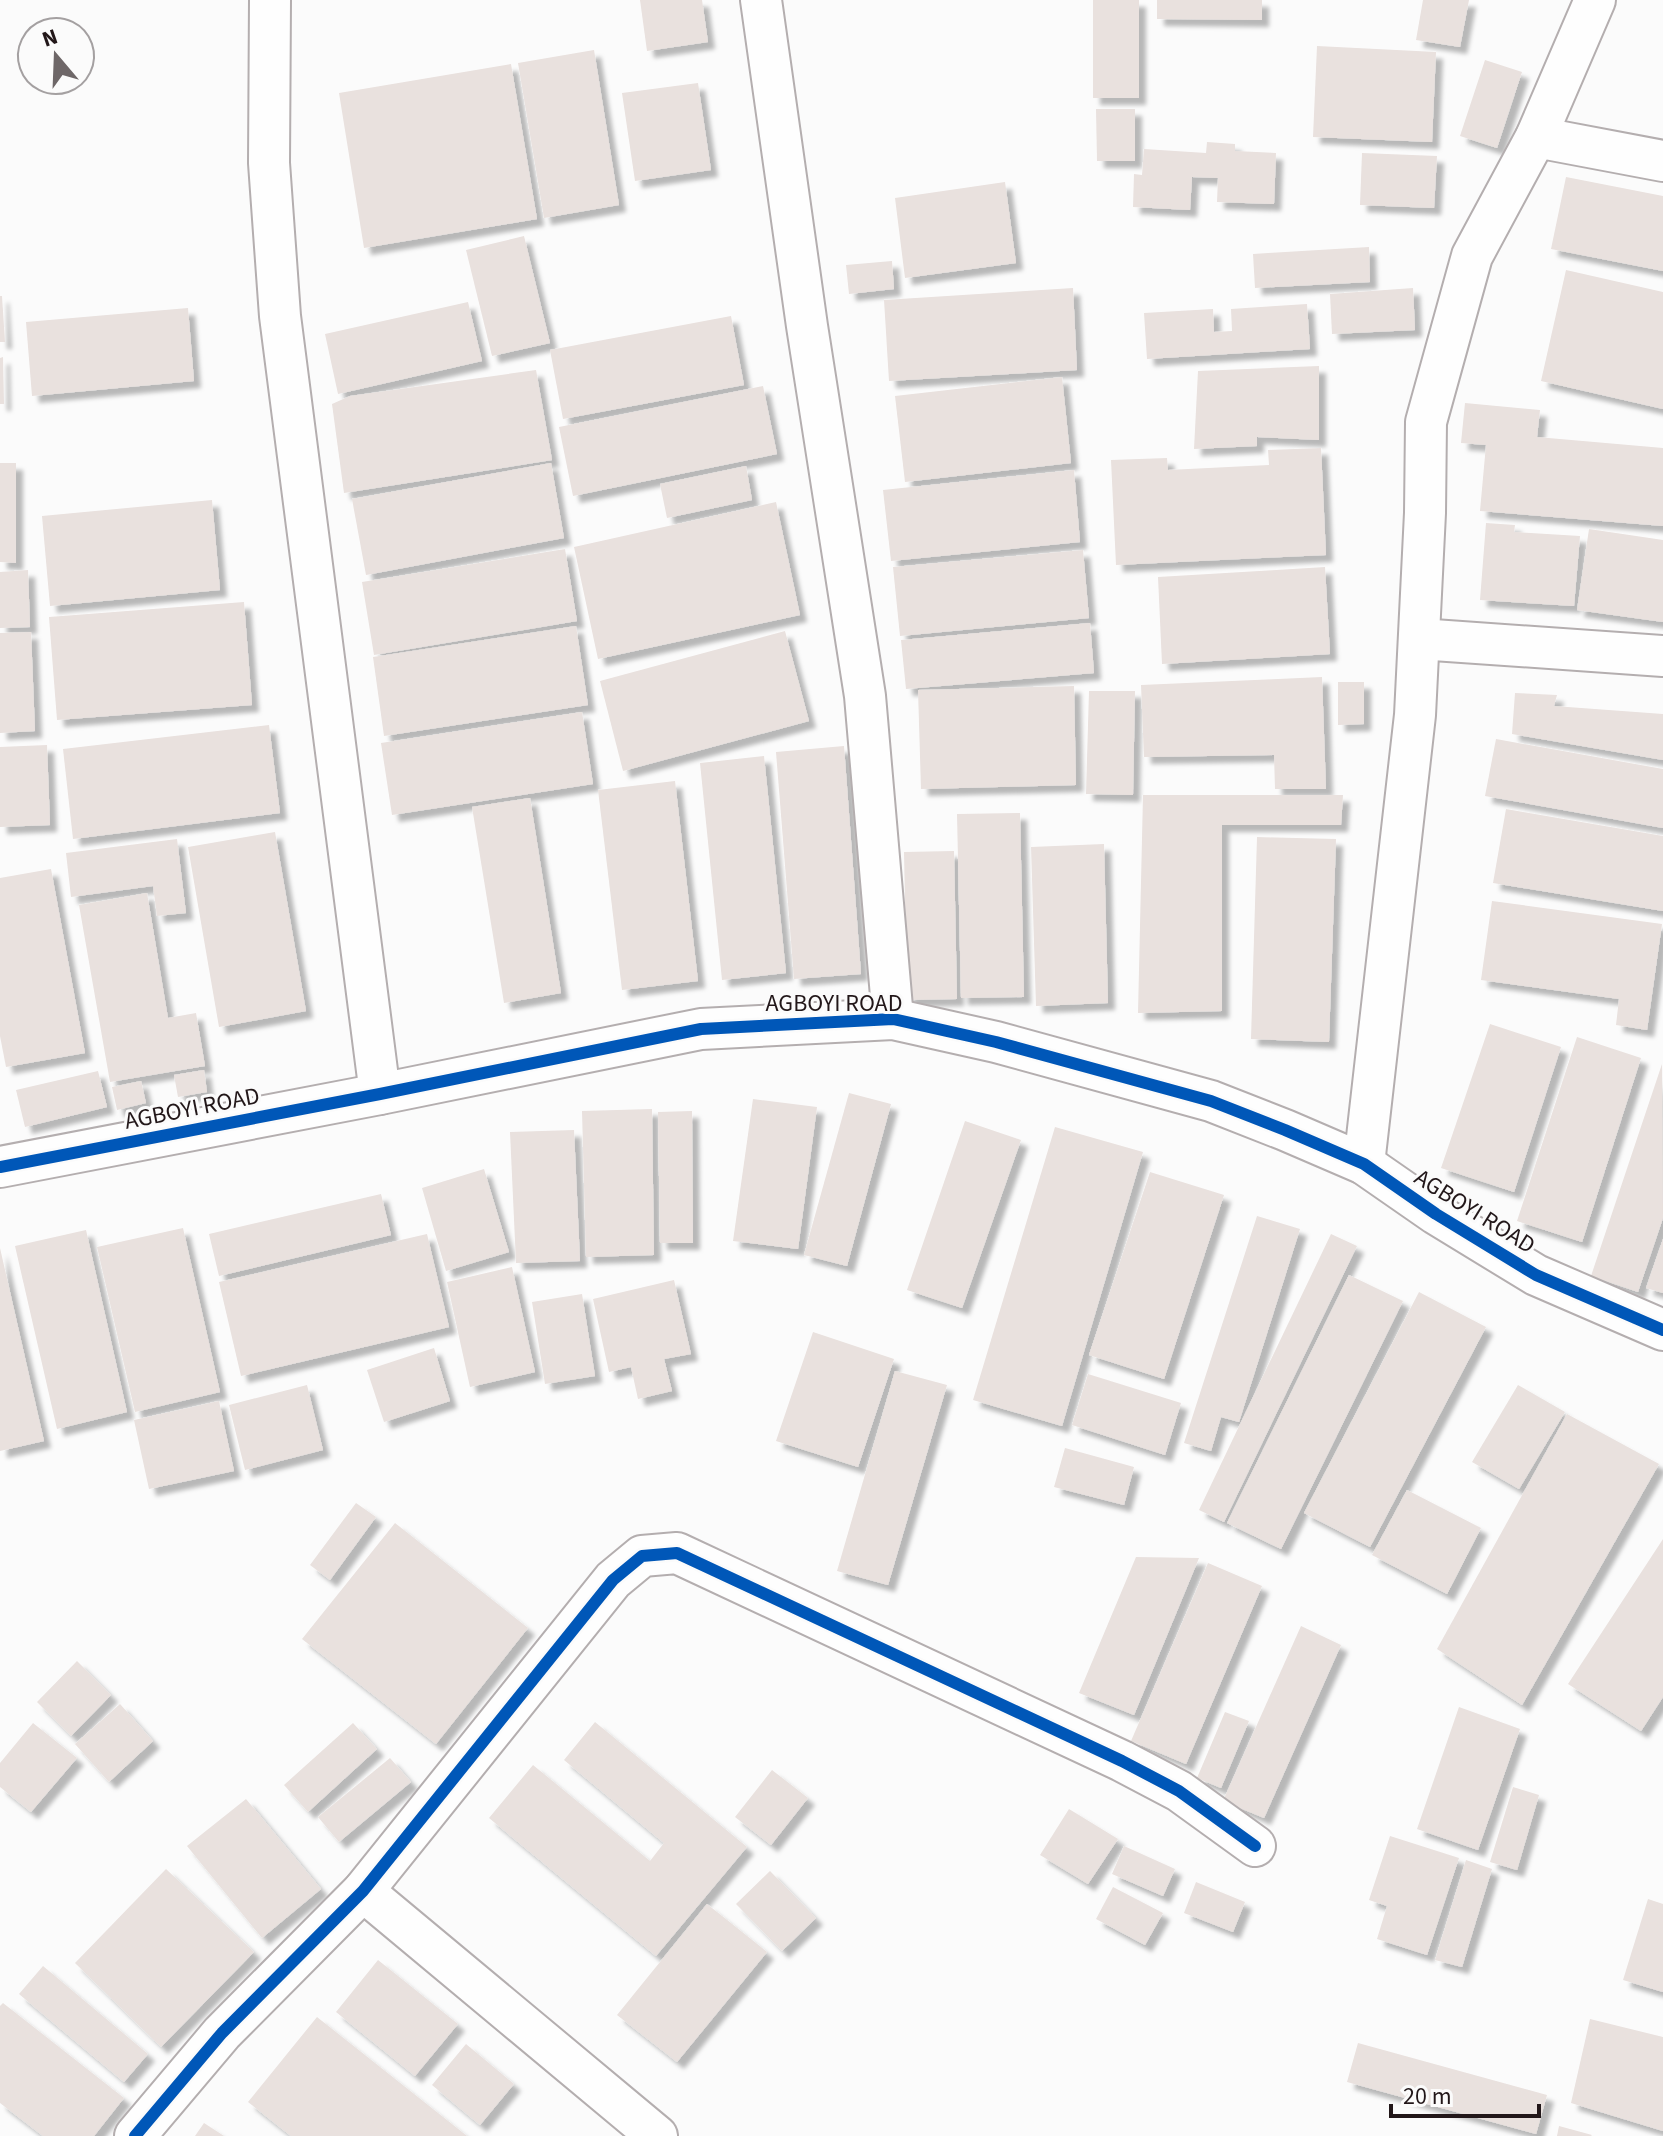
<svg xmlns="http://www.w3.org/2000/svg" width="1663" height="2136" viewBox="0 0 1663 2136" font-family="'Source Sans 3',sans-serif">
	<defs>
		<filter id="shadow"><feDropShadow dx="7" dy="7" stdDeviation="2" flood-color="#0004"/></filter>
	</defs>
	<rect width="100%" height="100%" fill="#fbfbfb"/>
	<!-- building -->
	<g fill="#e9e1de" filter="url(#shadow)">
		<polygon points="640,0 702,0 708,42 647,51"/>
		<rect x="1093" y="0" width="46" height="98"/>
		<polygon points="1157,0 1262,0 1262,20 1157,19"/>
		<polygon points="1423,0 1469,0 1460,47 1416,40"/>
		<polygon points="1317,46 1436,52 1432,142 1313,137"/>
		<polygon points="594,50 619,205 544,218 518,63"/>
		<polygon points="1485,60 1522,72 1497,148 1460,136"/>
		<polygon points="511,64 537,219 364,248 339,93"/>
		<polygon points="698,83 711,170 635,181 622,93"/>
		<polygon points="1096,109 1135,109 1135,161 1097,161"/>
		<polygon points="1207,142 1235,144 1235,151 1276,153 1274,204 1217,202 1218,178 1192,177 1190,210 1133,207 1134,174 1142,175 1144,149 1206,153"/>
		<polygon points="1362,153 1437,156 1434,208 1360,205"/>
		<polygon points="1566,177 1663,196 1663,271 1551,249"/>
		<polygon points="1005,182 1016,263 905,278 895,198"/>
		<polygon points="524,236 550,343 492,356 466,250"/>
		<polygon points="1369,247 1370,282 1255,288 1253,254"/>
		<polygon points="892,261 894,289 849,294 846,265"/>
		<polygon points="1566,270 1663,292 1663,409 1541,381"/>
		<polygon points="1073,288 1077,370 889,381 884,300"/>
		<polygon points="1413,288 1415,330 1332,334 1330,294"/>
		<polygon points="0,296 2,296 5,342 0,342"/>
		<polygon points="468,302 482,361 338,394 325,334"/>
		<polygon points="1307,304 1310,349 1147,359 1144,313 1213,309 1214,332 1232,331 1231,309"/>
		<polygon points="188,308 194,381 32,396 26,322"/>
		<polygon points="731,316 744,385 563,419 550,350"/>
		<polygon points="3,357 4,404 0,404 0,358"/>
		<polygon points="1319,366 1319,440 1257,437 1257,446 1194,449 1198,371"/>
		<polygon points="536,370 552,460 344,493 332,404 350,396"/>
		<polygon points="1062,377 1071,463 905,482 895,396"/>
		<polygon points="763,386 777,454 573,496 559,427"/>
		<polygon points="1465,403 1540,410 1537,437 1663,448 1663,526 1480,511 1486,445 1461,443"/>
		<polygon points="1321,448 1326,555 1116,565 1111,460 1167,458 1168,470 1269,465 1268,450"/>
		<polygon points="0,463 16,463 16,563 0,562"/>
		<polygon points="551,463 564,538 366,575 352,499"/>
		<polygon points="746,466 752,500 667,518 660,484"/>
		<polygon points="1074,470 1080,542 891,561 883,490"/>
		<polygon points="212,500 220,590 50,606 42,516"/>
		<polygon points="776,502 800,615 598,659 574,547"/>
		<polygon points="1486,523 1515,525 1514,532 1580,536 1574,606 1480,600"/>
		<polygon points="1589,529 1663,540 1663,622 1577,610"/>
		<polygon points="565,549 577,621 374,655 362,582"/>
		<polygon points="1083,550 1089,618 900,636 893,567"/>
		<polygon points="1325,567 1330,654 1162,664 1158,577"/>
		<polygon points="28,570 30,627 0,628 0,572"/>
		<polygon points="244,602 252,705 57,720 49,617"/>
		<polygon points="1090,623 1094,673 906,689 901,640"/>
		<polygon points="576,626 588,705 384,736 373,657"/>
		<polygon points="785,631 809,721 623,771 600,681"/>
		<polygon points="31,632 35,731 0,733 0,633"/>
		<polygon points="1322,677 1326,789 1275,789 1274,755 1144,757 1141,685"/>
		<polygon points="1338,682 1364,682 1364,724 1338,725"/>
		<polygon points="1074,686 1076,785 921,789 918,690"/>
		<polygon points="1089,691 1135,691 1133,795 1086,794"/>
		<polygon points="1515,693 1557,695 1554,706 1663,714 1663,760 1512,734"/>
		<polygon points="582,712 593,784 392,815 381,743"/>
		<polygon points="269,725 280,813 73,839 63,749"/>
		<polygon points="1496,739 1663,769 1663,828 1485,796"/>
		<polygon points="47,745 50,825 0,827 0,747"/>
		<polygon points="844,746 861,974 794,979 776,752"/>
		<polygon points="764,756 786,973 722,980 700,763"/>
		<polygon points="675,781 698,981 622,990 598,790"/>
		<polygon points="1143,795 1343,795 1341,825 1222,825 1222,1011 1138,1013"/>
		<polygon points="530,798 561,993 504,1003 472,807"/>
		<polygon points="1506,809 1663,836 1663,911 1493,883"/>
		<polygon points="1020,813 1024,997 961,998 957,814"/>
		<polygon points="275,832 306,1011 219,1027 188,847"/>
		<polygon points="1257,837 1336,839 1329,1042 1251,1039"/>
		<polygon points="177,839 186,913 157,916 153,886 71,897 66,853"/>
		<polygon points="1104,844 1108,1003 1036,1006 1031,847"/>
		<polygon points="954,851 957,999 907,1000 904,852"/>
		<polygon points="51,869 85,1053 6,1067 0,1036 0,878"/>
		<polygon points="147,893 168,1018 196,1013 205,1066 110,1082 79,905"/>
		<polygon points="1492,901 1662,924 1647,1030 1616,1025 1619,999 1481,980"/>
		<polygon points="1490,1024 1561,1047 1514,1192 1441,1168"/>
		<polygon points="1577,1037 1641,1058 1582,1242 1517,1221"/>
		<polygon points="1662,1064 1663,1218 1638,1292 1591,1276"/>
		<polygon points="204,1070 207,1092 178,1097 174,1075"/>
		<polygon points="98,1071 107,1107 25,1127 16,1090"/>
		<polygon points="141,1081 146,1103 117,1110 112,1087"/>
		<polygon points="849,1093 891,1104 847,1266 804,1255"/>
		<polygon points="753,1099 817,1107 798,1249 733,1241"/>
		<polygon points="652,1109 654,1255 586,1257 582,1111"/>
		<polygon points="692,1111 693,1243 660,1243 658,1112"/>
		<polygon points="965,1121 1021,1140 962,1308 907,1290"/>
		<polygon points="1055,1127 1143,1152 1062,1426 973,1400"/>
		<polygon points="574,1130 580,1261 516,1263 510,1132"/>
		<polygon points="484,1169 509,1252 446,1271 422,1188"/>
		<polygon points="1150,1172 1224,1195 1164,1379 1089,1355"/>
		<polygon points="381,1194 391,1235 219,1276 209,1234"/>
		<polygon points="1257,1216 1300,1229 1239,1422 1221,1417 1211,1451 1184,1443"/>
		<polygon points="183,1228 220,1392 135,1412 97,1247"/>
		<polygon points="86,1230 127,1412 57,1429 15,1246"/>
		<polygon points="427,1234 449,1327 241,1376 219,1282"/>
		<polygon points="1331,1234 1357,1246 1224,1522 1199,1510"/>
		<polygon points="1663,1239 1663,1293 1646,1288"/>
		<polygon points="0,1248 44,1441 0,1451"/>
		<polygon points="512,1267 535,1372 470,1387 447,1282"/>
		<polygon points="1349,1275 1403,1301 1281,1549 1227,1523"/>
		<polygon points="674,1280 691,1354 664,1359 672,1391 638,1399 631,1367 609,1372 593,1299"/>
		<polygon points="1419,1292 1486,1327 1370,1547 1304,1513"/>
		<polygon points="582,1294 595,1376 545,1384 532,1302"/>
		<polygon points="813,1332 894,1359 858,1467 776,1441"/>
		<polygon points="434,1348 450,1401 384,1422 367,1370"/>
		<polygon points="895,1371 947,1385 888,1585 837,1571"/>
		<polygon points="1088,1374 1181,1403 1165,1455 1072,1425"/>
		<polygon points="307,1385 323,1450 245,1470 229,1405"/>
		<polygon points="1518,1385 1565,1412 1519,1489 1472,1462"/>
		<polygon points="219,1401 234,1471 149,1489 134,1420"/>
		<polygon points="1567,1414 1659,1464 1522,1705 1437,1649"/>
		<polygon points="1065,1448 1134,1467 1124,1505 1054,1487"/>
		<polygon points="1407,1490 1481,1528 1447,1594 1372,1555"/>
		<polygon points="356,1503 376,1517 330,1580 310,1565"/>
		<polygon points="395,1523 528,1628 436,1744 302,1639"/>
		<polygon points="1663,1539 1663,1697 1641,1731 1568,1684"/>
		<polygon points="1136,1557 1199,1558 1134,1715 1079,1693"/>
		<polygon points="1208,1563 1262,1586 1186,1764 1131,1741"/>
		<polygon points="1301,1626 1341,1645 1264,1818 1223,1801"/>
		<polygon points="77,1661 111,1695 71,1736 37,1702"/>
		<polygon points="120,1704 153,1741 109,1782 75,1744"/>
		<polygon points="1459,1707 1520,1729 1478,1850 1417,1829"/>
		<polygon points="1225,1712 1249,1721 1221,1788 1197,1778"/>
		<polygon points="595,1722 747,1847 656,1956 489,1818 533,1765 650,1861 664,1843 564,1760"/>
		<polygon points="33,1723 77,1758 31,1812 0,1787 0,1763"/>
		<polygon points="353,1723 377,1749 308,1812 284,1785"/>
		<polygon points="390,1758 411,1782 339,1842 318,1817"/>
		<polygon points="772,1770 808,1798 771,1845 735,1817"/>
		<polygon points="1513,1787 1539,1795 1517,1870 1490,1862"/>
		<polygon points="246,1799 321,1889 262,1938 187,1846"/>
		<polygon points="1069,1809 1118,1839 1088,1884 1040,1855"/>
		<polygon points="1390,1836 1459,1858 1427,1955 1377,1939 1387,1906 1369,1900"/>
		<polygon points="1124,1846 1175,1869 1163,1896 1112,1874"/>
		<polygon points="1466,1860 1492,1869 1462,1967 1435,1960"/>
		<polygon points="166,1869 254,1952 161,2047 75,1963"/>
		<polygon points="770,1871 816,1918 782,1951 736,1904"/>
		<polygon points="1196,1882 1245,1902 1233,1932 1184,1913"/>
		<polygon points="1113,1887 1163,1913 1145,1945 1096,1919"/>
		<polygon points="1648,1899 1663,1904 1663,1992 1623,1980"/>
		<polygon points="707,1904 767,1952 677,2062 617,2015"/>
		<polygon points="378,1960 458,2024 415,2076 336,2012"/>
		<polygon points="43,1966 148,2054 124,2082 19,1994"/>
		<polygon points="3,2003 124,2098 94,2136 43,2136 0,2103 0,2006"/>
		<polygon points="317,2017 467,2136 291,2136 248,2102"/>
		<polygon points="1590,2019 1663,2037 1663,2131 1571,2103"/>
		<polygon points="1358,2043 1547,2095 1536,2134 1347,2082"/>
		<polygon points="466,2044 514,2084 480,2125 432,2085"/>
		<polygon points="204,2123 224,2136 195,2136"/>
		<polygon points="1559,2126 1592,2135 1591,2136 1557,2136"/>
	</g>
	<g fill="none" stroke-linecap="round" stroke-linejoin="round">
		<defs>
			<g id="minor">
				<polyline points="270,0 269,163 280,316 380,1094"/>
				<polyline points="761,0 807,326 865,696 893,1019"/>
				<polyline points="1536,137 1663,161"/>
				<polyline points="1419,639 1663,656"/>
				<polyline points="1364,1164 1415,715 1425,513 1426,422 1472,256 1536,137 1595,0"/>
				<polyline points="0,1167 380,1094 701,1029 893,1019 996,1042 1211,1101 1285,1130 1364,1164 1436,1214 1536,1275 1663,1330"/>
				<polyline points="363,1891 657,2136"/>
				<polyline points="135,2136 222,2033 363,1891 613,1580 642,1556 677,1553 1122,1761 1179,1791 1255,1846"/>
			</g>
		</defs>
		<!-- minor casing -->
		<use href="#minor" stroke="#b4aeaf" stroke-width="44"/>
		<!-- minor -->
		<use href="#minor" stroke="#fefefe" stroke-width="40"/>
		<defs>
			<g id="cycleway">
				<polyline points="0,1167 380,1094 701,1029 893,1019 996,1042 1211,1101 1285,1130 1364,1164 1436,1214 1536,1275 1663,1330"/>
				<polyline points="135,2136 222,2033 363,1891 613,1580 642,1556 677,1553 1122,1761 1179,1791 1255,1846"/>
			</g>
		</defs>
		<!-- cycleway casing -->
		<use href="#cycleway" stroke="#fbfbfb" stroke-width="17"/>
		<!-- cycleway -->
		<use href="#cycleway" stroke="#0057b8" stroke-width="12"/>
	</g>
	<g text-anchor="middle" stroke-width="6" stroke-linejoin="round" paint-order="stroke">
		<!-- street labels -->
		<g font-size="24" fill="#221719" stroke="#fbfbfb">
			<text x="834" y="1011">AGBOYI ROAD</text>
			<text transform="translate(192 1108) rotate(-11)" y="8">AGBOYI ROAD</text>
			<text transform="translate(1475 1211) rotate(32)" y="8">AGBOYI ROAD</text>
		</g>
	</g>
	<!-- north arrow -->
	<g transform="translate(56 56) rotate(341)"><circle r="38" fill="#fbfbfb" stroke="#a4a0a1" stroke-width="2"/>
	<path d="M0-6L14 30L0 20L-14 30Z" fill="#6e6768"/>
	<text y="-12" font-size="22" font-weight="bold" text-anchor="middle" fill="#221719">N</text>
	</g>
	<!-- scale -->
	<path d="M1391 2104v12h148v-12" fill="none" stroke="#221719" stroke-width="4"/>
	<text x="1403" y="2104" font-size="24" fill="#221719" stroke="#fbfbfb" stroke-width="6" paint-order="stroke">20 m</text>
</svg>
